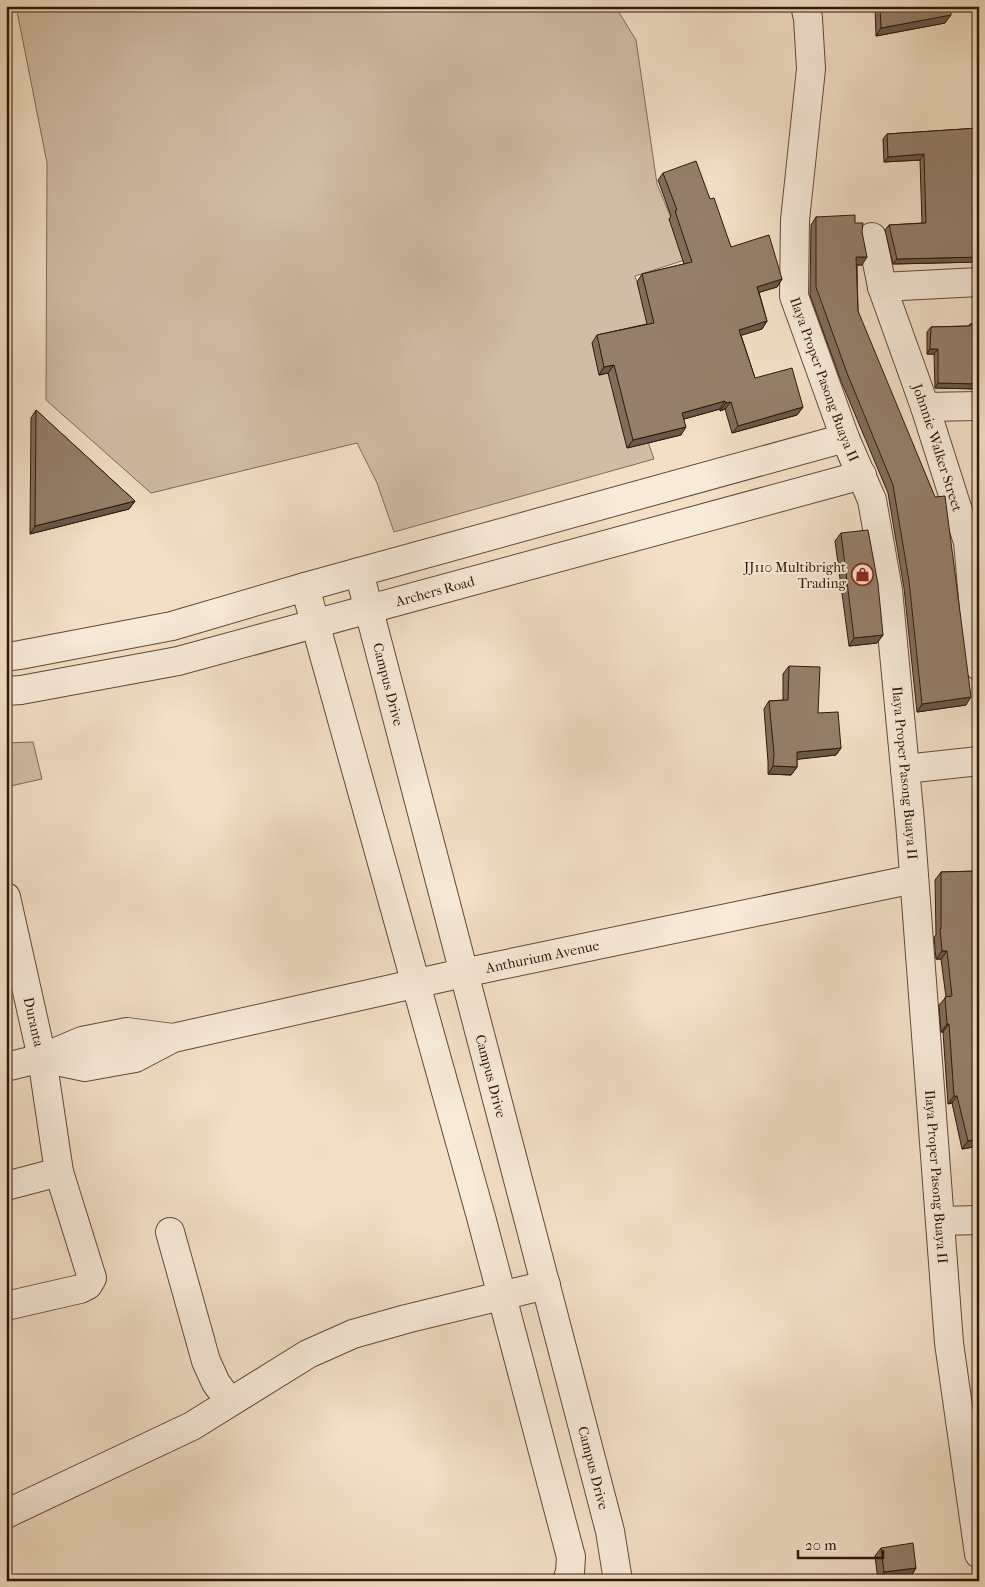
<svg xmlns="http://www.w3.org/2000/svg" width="985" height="1587" viewBox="0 0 985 1587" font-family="'IM FELL French Canon',serif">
	<rect width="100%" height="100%" fill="#f2dfc5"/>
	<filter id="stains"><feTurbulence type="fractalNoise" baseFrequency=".004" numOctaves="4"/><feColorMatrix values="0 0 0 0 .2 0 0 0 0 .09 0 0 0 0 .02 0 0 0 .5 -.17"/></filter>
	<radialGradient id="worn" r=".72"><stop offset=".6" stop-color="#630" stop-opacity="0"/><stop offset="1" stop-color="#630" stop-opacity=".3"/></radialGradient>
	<!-- green -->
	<g fill="#d1bda5" stroke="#816a56">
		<polygon points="16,6 615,6 636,40 657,184 688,259 635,276 661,349 621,364 654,459 394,532 377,483 357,443 151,493 46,400 47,163"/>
		<polygon points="33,742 42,779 6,787 6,743"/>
	</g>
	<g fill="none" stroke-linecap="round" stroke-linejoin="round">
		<defs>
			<g id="minor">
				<path id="s1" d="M805 6 808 18 811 69 795 220 794 296 845 438 872 500 888 590 910 821 949 1343 979 1554"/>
				<path id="s2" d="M872 237 882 287 925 407 968 542 979 666"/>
				<polyline points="882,287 979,282"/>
				<polyline points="925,407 979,406"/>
				<path id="s3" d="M359 572 610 1531 618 1581"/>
				<polyline points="305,587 481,1217 571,1557 570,1572 567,1581"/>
				<polyline points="6,657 20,655 172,626 305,587 845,438"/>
				<path id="s4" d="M6 691 21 690 178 661 862 475"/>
				<polyline points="905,769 979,761"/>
				<path id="s5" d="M6 897 42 1058 59 1172 92 1278 88 1285 80 1289 6 1306"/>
				<path id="s6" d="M42 1058 85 1067 135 1058 173 1038 463 973 914 879"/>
				<polyline points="6,1067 42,1058 82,1041 127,1032 173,1038"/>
				<polyline points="6,1186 59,1172"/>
				<polyline points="940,1221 979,1220"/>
				<polyline points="170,1232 206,1361 216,1383 230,1402"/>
				<polyline points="6,1514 192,1426 308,1354 353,1334 406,1319 546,1285"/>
			</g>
		</defs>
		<!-- minor casing -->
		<use href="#minor" stroke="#614937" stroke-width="30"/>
		<!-- minor -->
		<use href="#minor" stroke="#f7ead9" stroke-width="28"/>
	</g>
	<!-- wall -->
	<g fill="#806d5b" stroke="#311708">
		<polygon points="875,6 951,6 945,23 876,36"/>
		<polygon points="979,128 979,262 893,264 885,230 889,225 922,223 920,160 884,162 883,139 887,134"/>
		<polygon points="663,173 710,199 731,247 782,279 777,287 759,292 767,321 762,329 741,335 755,378 803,407 797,415 732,433 725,409 720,411 720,409 684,419 681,435 627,448 608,373 599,375 592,343 597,335 647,324 637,282 642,274 684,264 669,219 671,216 658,180"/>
		<polygon points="816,217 855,223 862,232 862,265 857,265 858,311 966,705 917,712 904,588 888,493 841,381 810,295 811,225"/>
		<polygon points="970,324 979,324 979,389 978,389 935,388 934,354 927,354 927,332 931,327 969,326"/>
		<polygon points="36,410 135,501 129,509 30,534 31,418"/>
		<polygon points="977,457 979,483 974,483 974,461"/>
		<polygon points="841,533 883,635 877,643 849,646 835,541"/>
		<polygon points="789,666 818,713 841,748 836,755 797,759 797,767 791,775 768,774 768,762 764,709 769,701 783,700 783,674"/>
		<polygon points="979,868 979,1146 962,1149 952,1103 948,1104 943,1032 941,1032 939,1005 946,997 941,959 936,959 934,937 936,935 935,880 941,872 977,871"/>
		<polygon points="881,1548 916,1568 911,1576 878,1580 875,1556"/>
	</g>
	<!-- shaded-wall -->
	<g fill="#68594a" stroke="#311708">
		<polygon points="951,15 945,23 876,36 881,28"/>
		<polygon points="924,154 920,160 884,162 888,157"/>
		<polygon points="856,257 867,257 862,265 851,265"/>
		<polygon points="979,257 979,262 893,264 897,259"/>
		<polygon points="782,279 777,287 751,295 757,287"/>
		<polygon points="767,321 762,329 733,338 739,330"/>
		<polygon points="930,349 938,349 934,354 927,354"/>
		<polygon points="614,365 608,373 599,375 604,367"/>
		<polygon points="938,383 979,384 979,389 978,389 935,388"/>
		<polygon points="725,401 720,409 677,421 682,413"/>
		<polygon points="731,402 725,409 720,411 726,403"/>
		<polygon points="803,407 797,415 732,433 738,426"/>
		<polygon points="686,427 681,435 627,448 633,440"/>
		<polygon points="976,479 979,479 979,483 974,483"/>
		<polygon points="135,501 129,509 30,534 35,526"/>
		<polygon points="883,635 877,643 849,646 854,638"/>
		<polygon points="971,697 966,705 917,712 922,704"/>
		<polygon points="841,748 836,755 792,760 797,752"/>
		<polygon points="773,766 797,767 791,775 768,774"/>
		<polygon points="942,951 947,951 941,959 936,959"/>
		<polygon points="947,1024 949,1024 943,1032 941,1032"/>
		<polygon points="954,1096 957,1096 952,1103 948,1104"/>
		<polygon points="979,1139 979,1146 962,1149 968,1141"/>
		<polygon points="916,1568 911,1576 878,1580 884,1572"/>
	</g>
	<!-- building -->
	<g fill="#957f6a" stroke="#311708">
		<polygon points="880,6 951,6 951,15 881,28"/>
		<polygon points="979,128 979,257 897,259 889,225 926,223 924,154 888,157 887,134"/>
		<polygon points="696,161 710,199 714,198 731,247 769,235 782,279 757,287 767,321 739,330 755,378 792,368 803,407 738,426 731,402 726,403 725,401 682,413 686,427 633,440 614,365 604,367 597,335 654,323 642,274 692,262 675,211 677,210 663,173"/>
		<polygon points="855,215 855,223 863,223 862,232 867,257 856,257 858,311 935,497 945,496 971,697 922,704 909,581 893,485 847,373 816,287 816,217"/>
		<polygon points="970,324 979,324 979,384 938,383 938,349 930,349 931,327 970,326"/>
		<polygon points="36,410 135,501 35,526"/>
		<polygon points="977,457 979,457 979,479 976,479"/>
		<polygon points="868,530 878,584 883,635 854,638 841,533"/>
		<polygon points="789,666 820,667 818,713 838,712 841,748 797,752 797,767 773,766 774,754 769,701 788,700"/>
		<polygon points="979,871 979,1139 968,1141 957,1096 954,1096 949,1024 947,1024 945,997 952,996 947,951 942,951 940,929 941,929 941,872"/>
		<polygon points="913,1543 916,1568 884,1572 881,1548"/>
	</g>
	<!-- icons -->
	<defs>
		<symbol id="shop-ring" viewBox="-11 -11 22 22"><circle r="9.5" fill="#f7ead9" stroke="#8f2418" stroke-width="1.5"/><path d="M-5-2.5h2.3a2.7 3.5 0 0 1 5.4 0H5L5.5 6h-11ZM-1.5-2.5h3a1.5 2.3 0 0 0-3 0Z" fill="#8f2418"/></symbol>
	</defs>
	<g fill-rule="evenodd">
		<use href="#shop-ring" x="850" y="562" width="25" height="25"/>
	</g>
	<g text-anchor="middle" stroke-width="4" stroke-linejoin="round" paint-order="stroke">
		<!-- street labels -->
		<g font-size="14" fill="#311708" stroke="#f7ead9">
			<text dy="5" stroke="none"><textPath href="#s1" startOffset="380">Ilaya Proper Pasong Buaya II</textPath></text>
			<text dy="5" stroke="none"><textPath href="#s2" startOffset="221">Johnnie Walker Street</textPath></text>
			<text dy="5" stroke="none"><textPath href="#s4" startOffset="441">Archers Road</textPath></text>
			<text dy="5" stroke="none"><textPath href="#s3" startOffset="116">Campus Drive</textPath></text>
			<text dy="5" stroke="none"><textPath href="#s1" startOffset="785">Ilaya Proper Pasong Buaya II</textPath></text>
			<text dy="5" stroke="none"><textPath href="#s6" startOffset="516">Anthurium Avenue</textPath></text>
			<text dy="5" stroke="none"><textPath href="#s5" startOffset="128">Duranta</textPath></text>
			<text dy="5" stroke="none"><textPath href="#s3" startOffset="521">Campus Drive</textPath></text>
			<text dy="5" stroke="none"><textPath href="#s1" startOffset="1190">Ilaya Proper Pasong Buaya II</textPath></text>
			<text dy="5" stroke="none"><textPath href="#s3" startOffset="926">Campus Drive</textPath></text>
		</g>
		<!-- poi labels -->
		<g font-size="14" fill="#311708" stroke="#f7ead9" text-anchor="end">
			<text x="846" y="572">JJ110 Multibright<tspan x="846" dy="16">Trading</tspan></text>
		</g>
	</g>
	<!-- margin -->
	<rect width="985" height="1587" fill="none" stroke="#f2dfc5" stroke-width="25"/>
	<rect x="8" y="8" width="970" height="1572" fill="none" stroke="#311708" stroke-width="2.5"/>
	<rect x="12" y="12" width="960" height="1562" fill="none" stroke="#311708"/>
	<!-- scale -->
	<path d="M798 1550v8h85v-8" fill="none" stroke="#311708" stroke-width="2.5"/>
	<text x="805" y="1550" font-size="15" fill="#311708" stroke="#f7ead9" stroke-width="4" paint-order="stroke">20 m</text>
	<rect width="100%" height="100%" filter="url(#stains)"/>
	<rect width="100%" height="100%" fill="url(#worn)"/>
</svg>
